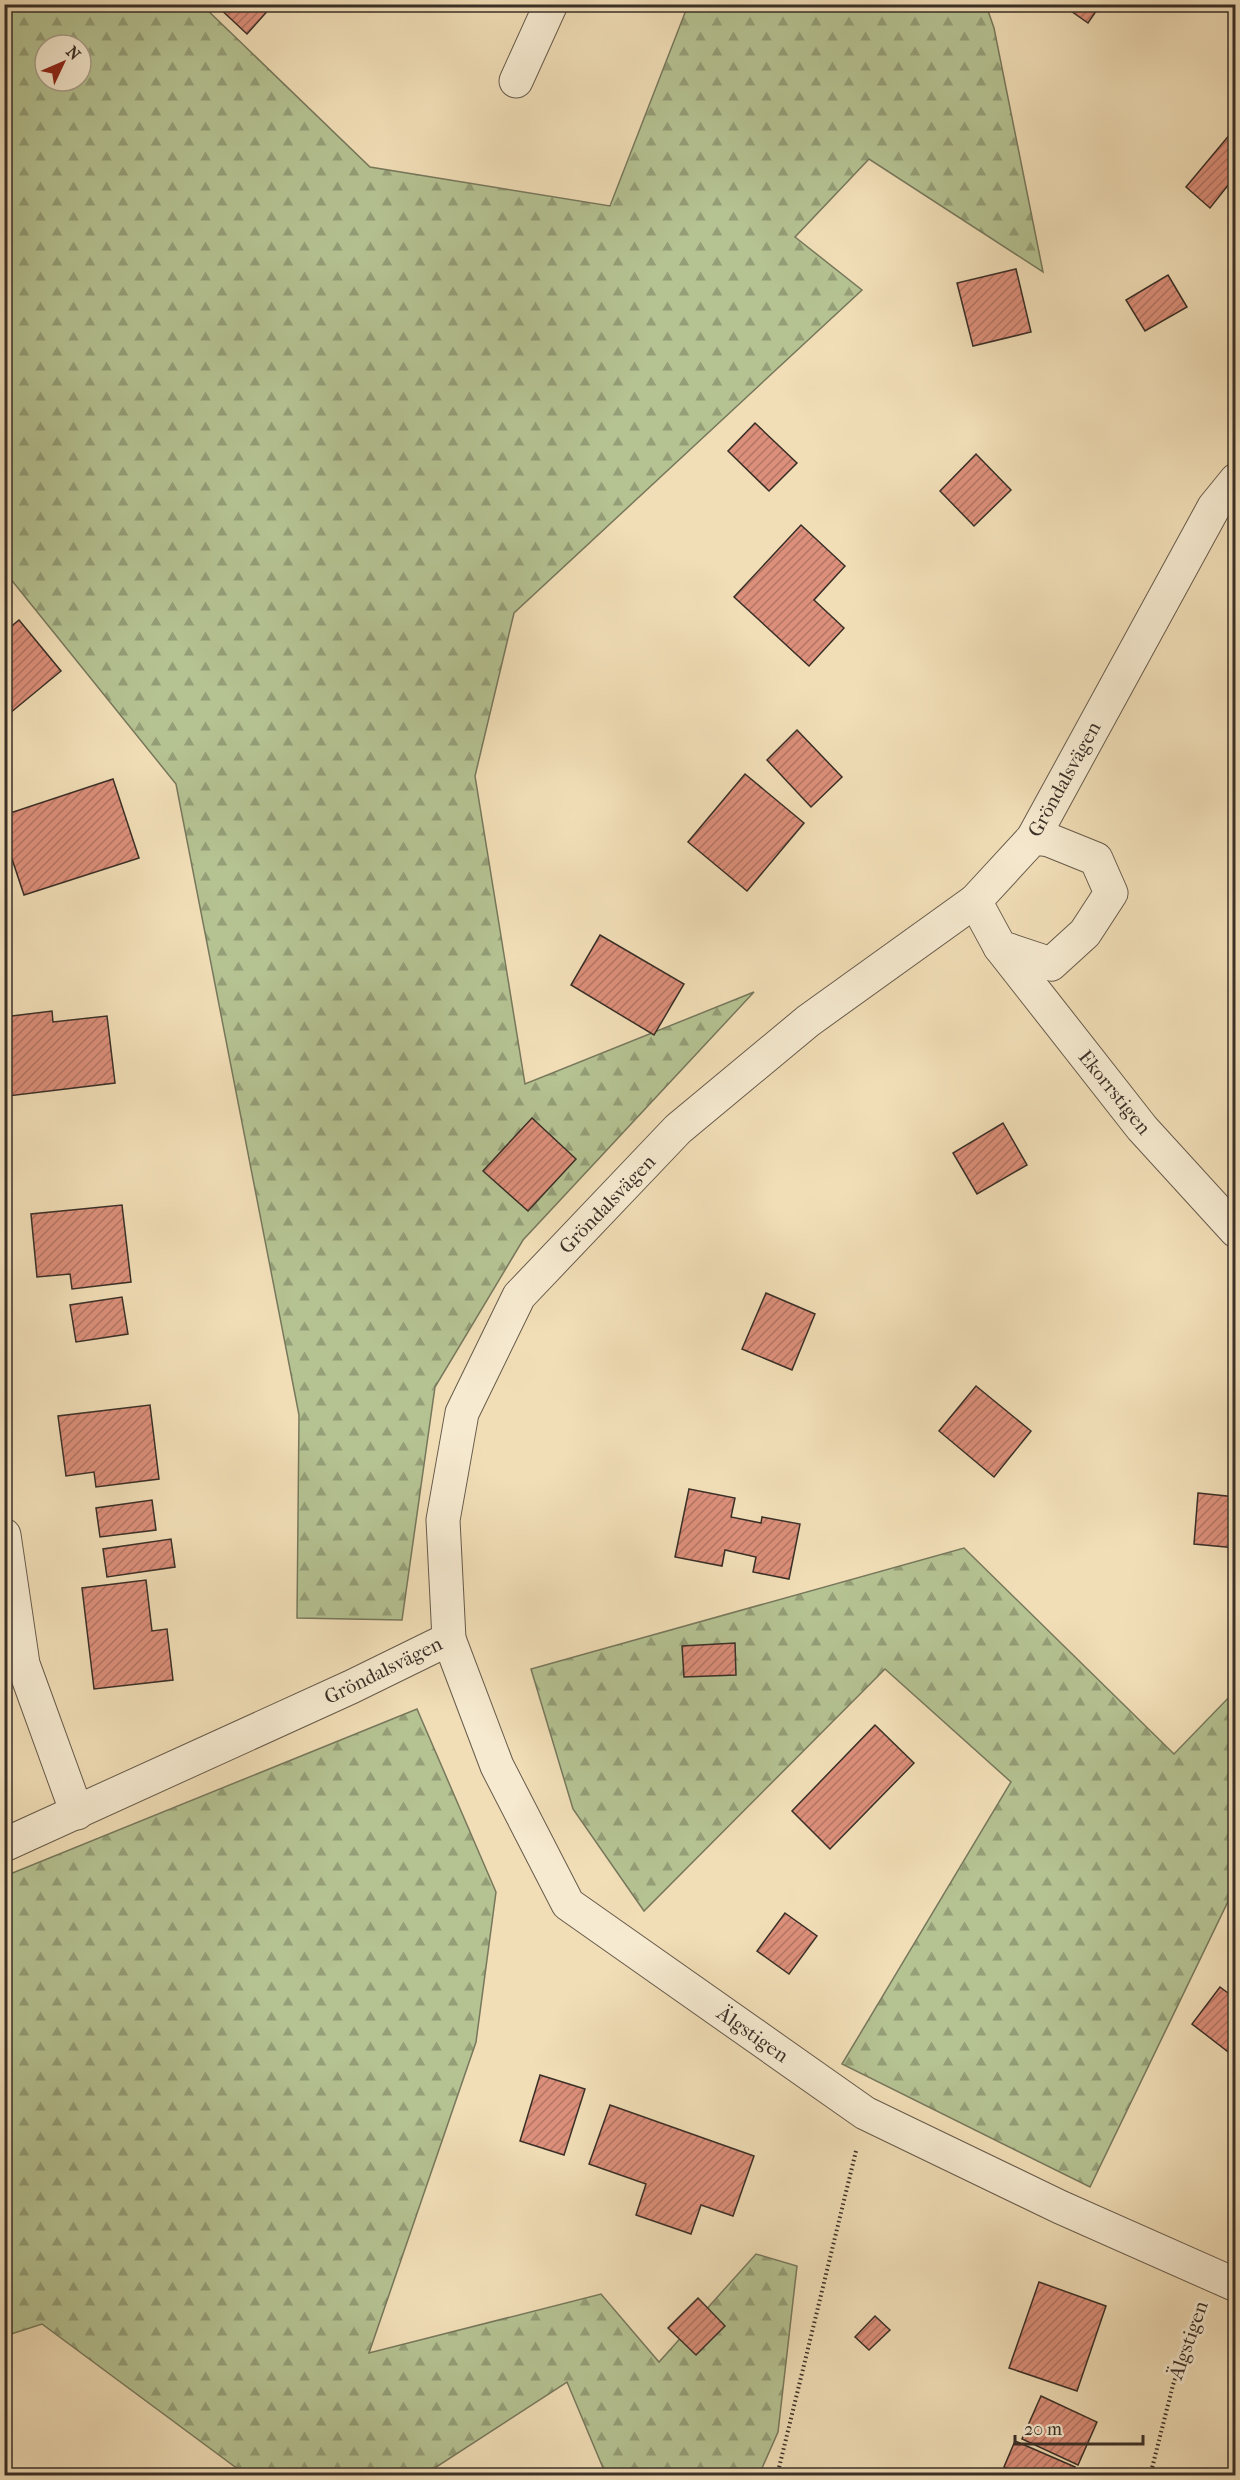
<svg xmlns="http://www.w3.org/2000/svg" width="1240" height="2480" viewBox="0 0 1240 2480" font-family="'IM FELL French Canon',serif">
	<defs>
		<pattern id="forest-firs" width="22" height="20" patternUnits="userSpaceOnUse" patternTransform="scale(1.5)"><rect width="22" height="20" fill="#b5c292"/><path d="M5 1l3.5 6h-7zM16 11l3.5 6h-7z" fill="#949e77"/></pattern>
		<pattern id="building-hatch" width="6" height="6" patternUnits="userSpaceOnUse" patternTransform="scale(1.5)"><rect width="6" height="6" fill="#dc8f7a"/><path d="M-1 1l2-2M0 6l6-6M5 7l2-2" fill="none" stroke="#b37564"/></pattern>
	</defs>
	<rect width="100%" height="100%" fill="#f1deb7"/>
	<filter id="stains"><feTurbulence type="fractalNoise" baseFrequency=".00333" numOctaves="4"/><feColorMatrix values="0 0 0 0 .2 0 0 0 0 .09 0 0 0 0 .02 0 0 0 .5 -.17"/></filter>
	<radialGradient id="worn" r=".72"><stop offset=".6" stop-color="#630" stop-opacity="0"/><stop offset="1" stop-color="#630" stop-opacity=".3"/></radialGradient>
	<!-- forest -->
	<g fill="url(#forest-firs)" stroke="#77785c" stroke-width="1.5" fill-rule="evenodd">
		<path d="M4 5H202L370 167 610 206 688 5H986L994 28 1043 272 869 159 795 237 862 290 514 613 475 776 525 1084 754 992 523 1240 435 1387 402 1620 297 1618 299 1415 176 784 5 572ZM45 45H81V81H45Z"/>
		<polygon points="964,1548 1174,1754 1235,1691 1235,1887 1090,2187 842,2064 1011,1782 885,1669 644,1911 573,1809 531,1669"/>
		<polygon points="417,1709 496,1892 476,2042 369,2353 601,2294 659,2362 756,2254 797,2266 778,2432 759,2475 606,2475 567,2382 424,2475 246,2475 42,2324 5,2336 5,1876"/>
	</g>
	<!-- building -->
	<g fill="url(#building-hatch)" stroke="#392f27" stroke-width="1.5">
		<polygon points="215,4 269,4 271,7 247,34"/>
		<polygon points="1061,4 1101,4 1088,23"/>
		<polygon points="1231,133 1236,137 1236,189 1229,184 1210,208 1186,187"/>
		<polygon points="1016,269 1031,332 973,346 957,283"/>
		<polygon points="1168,275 1187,307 1145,331 1126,300"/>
		<polygon points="755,423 797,463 769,491 728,451"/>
		<polygon points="976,454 1011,490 974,526 940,491"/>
		<polygon points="801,525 845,566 814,600 844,628 809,666 734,597"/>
		<polygon points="19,620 61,671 4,718 4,632"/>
		<polygon points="797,730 842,777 811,807 767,760"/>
		<polygon points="745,774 804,823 747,891 688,842"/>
		<polygon points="113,779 139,858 24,895 4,835 4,815"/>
		<polygon points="600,935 684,984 654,1035 571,985"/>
		<polygon points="52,1011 53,1022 107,1016 115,1083 8,1096 4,1067 4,1017"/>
		<polygon points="532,1118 576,1159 528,1211 483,1171"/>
		<polygon points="1003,1123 1027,1165 977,1194 953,1153"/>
		<polygon points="122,1205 131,1282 72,1289 70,1274 37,1277 31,1214"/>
		<polygon points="766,1293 815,1314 792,1370 742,1349"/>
		<polygon points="122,1297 128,1334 76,1342 70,1305"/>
		<polygon points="976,1386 1031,1431 994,1477 939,1431"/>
		<polygon points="150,1405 159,1479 96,1487 94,1472 66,1476 58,1416"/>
		<polygon points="689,1489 735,1498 731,1517 761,1523 762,1517 800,1524 789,1579 753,1572 756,1557 725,1550 722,1566 675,1557"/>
		<polygon points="1198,1493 1236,1497 1236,1548 1194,1544"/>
		<polygon points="152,1500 156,1530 100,1537 96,1508"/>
		<polygon points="171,1539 175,1567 107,1577 103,1549"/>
		<polygon points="146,1580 152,1631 167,1629 173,1680 94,1689 82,1588"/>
		<polygon points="735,1643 736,1675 684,1677 682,1646"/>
		<polygon points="875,1725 914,1763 830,1849 792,1811"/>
		<polygon points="785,1913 817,1936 789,1974 757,1951"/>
		<polygon points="1220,1987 1236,1999 1236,2058 1192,2024"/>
		<polygon points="540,2075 585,2089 564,2155 520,2141"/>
		<polygon points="610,2105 754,2156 733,2216 701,2205 691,2234 636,2215 646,2184 589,2164"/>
		<polygon points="1039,2282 1106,2306 1077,2391 1009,2368"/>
		<polygon points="698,2298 725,2326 696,2355 668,2328"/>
		<polygon points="875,2316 890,2330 869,2350 855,2337"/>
		<polygon points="1041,2396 1097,2422 1078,2465 1022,2439"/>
		<polygon points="1015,2441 1075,2467 1071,2476 1022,2476 1004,2467"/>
	</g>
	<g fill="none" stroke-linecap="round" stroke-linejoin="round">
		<defs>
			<g id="street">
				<polyline points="516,81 551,4"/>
				<polyline points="975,901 1000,947 1051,964 1085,933 1111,893 1096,859 1049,840 1033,838"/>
				<polyline points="1000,947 1142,1128 1236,1231"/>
				<polyline points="4,1535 23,1664 77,1813"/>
				<polyline points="449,1639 497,1766 568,1904 865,2113 1060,2207 1236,2285"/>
				<polyline points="4,1845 351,1687 449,1639 443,1520 462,1413 519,1296 678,1129 808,1021 975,901 1033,838 1214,507 1236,480"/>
			</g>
		</defs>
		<!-- street casing -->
		<use href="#street" stroke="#675b4b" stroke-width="35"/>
		<!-- path -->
		<g stroke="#392f27" stroke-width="4" stroke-dasharray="1.5 3" stroke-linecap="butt">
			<polyline points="777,2476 856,2151"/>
			<polyline points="1150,2476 1173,2385 1198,2309"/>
		</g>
		<!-- street -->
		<use href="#street" stroke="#f6ead0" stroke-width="33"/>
	</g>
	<g text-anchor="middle" stroke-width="6" stroke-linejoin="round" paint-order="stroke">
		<!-- street labels -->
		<g font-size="20" fill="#392f27" stroke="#f6ead0">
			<text transform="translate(1064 779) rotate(-61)" y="7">Gröndalsvägen</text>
			<text transform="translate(1115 1092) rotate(51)" y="7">Ekorrstigen</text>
			<text transform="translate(607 1204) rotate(-46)" y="7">Gröndalsvägen</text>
			<text transform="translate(383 1670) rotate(-26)" y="7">Gröndalsvägen</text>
			<text transform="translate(753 2034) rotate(35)" y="7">Älgstigen</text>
			<text transform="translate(1188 2340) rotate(-71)" y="7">Älgstigen</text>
		</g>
	</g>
	<!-- margin -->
	<rect width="1240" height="2480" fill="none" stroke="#f1deb7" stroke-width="24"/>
	<rect x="6" y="6" width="1228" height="2468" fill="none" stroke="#392f27" stroke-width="3"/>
	<rect x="12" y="12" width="1216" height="2456" fill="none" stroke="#392f27" stroke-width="1.5"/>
	<!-- north arrow -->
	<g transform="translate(63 63) rotate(46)"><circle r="28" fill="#f6ead0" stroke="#aa9f8c" stroke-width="1.5"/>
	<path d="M0-4.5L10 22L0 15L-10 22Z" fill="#8f2418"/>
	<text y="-9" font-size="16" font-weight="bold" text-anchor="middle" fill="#392f27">N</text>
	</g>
	<!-- scale -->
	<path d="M1015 2435v9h128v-9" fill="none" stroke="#392f27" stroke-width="3"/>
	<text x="1024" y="2435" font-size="18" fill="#392f27" stroke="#f6ead0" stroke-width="4.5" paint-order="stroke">20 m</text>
	<rect width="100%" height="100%" filter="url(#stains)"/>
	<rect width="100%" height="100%" fill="url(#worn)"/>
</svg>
